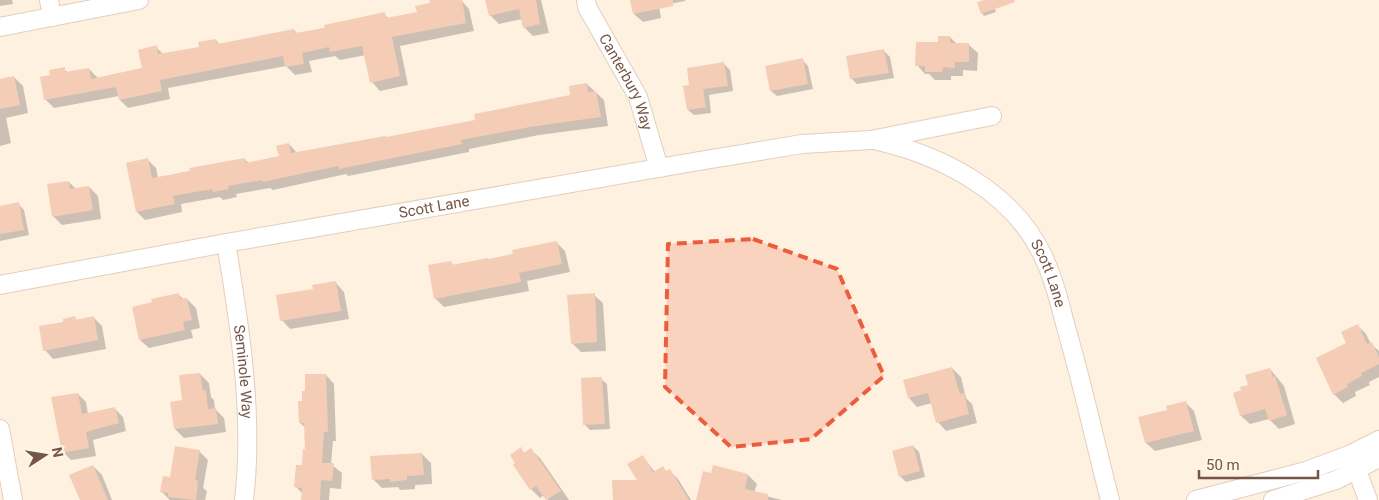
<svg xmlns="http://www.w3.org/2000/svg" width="1379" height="500" viewBox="0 0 1379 500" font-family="Roboto,sans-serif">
	<rect width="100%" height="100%" fill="#fef1e0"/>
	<!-- shadow -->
	<g fill="#0003">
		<polygon points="0,0 12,0 13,4 0,6"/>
		<polygon points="431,0 461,0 469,9 474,31 400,46 408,85 380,91 372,82 366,55 340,60 335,56 309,61 312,72 295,75 286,66 168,88 170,99 128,108 120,100 119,96 54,108 46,100 42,78 51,76 64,69 68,73 89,69 98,78 143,68 156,47 164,55 200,48 216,40 220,45 294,30 298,34 384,14 389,19 418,13 432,4"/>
		<polygon points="487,0 541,0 549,33 533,36 524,27 522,19 499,24 490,15"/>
		<polygon points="631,0 685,0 685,1 659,6 661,18 643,22 634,14"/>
		<polygon points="988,0 992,2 996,12 984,16 982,13"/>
		<polygon points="950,37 957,44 969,45 978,53 977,71 963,70 963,76 951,76 951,80 935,80 929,74 925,74 917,65 939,44"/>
		<polygon points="884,51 890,57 894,78 857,84 851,78"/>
		<polygon points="802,60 808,66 813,89 777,96 771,91"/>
		<polygon points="724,64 730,70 733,91 709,95 711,113 694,115 688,110 691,86"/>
		<polygon points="14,77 23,86 28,113 6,118 11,143 0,146 0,80"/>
		<polygon points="587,84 604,100 608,126 539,135 469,149 469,152 348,176 346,174 273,190 270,188 236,194 237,197 223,200 220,197 181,204 182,212 145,220 137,212 148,160 156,168 158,178 244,159 249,163 280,157 289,144 297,153 386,138 477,121 572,96"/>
		<polygon points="69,182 76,189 89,187 98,196 101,219 62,225 53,216"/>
		<polygon points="18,204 24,210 29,235 0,241 0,207"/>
		<polygon points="556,242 565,251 570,272 527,281 529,291 444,307 435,298 451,262 454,266 489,261"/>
		<polygon points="336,283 344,292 349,319 290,329 282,320"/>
		<polygon points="178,294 184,300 187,299 196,308 200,328 191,330 193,338 149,348 140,340 154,303"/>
		<polygon points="594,295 603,303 606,351 581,352 572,343"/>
		<polygon points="93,317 102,326 106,349 53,359 45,350 65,323 75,318 77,320"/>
		<polygon points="1358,326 1366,334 1371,344 1379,351 1379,377 1369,382 1370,385 1355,392 1356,396 1343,403 1334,394 1348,344"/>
		<polygon points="952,368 961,377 966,398 972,404 977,423 946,431 938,422 932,403 917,407 909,398"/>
		<polygon points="1270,369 1284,386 1295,424 1279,429 1269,419 1250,424 1241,416 1249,385"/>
		<polygon points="200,374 209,383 211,397 214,400 215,409 224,418 226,432 184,438 175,429 183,401"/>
		<polygon points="326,375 334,384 336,441 333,441 331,464 342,473 341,489 330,488 329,500 303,500 303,494 296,487 303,466 306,451 306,428 300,423 303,402 306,392"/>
		<polygon points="601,379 607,384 610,429 590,430 585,425"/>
		<polygon points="78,394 86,402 88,414 115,409 123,417 126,431 93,440 96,456 71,460 63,452"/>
		<polygon points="1185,402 1194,411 1202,440 1155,451 1146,443 1168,410"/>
		<polygon points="913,446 919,452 925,477 906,482 900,476"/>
		<polygon points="521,449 525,454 531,450 540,458 569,500 548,500 544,495 540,498 531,489"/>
		<polygon points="199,451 208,460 203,488 207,491 205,500 170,500 161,491 171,478"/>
		<polygon points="422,454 431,463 432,484 415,485 415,489 400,490 398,487 382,488 373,479"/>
		<polygon points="642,456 655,472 663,468 667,472 669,470 678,479 691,500 614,500 639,482"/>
		<polygon points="93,466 102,475 112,500 81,500"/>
		<polygon points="748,475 757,484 754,493 782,500 698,500"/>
	</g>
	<!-- building -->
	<g fill="#f5ccb5">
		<polygon points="429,0 462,0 466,23 392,37 400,76 370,83 362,46 330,52 329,47 302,53 304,64 285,67 283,56 160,80 162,91 119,100 116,87 44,100 40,77 50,75 49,70 65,67 65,72 89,68 91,79 142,68 138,50 157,45 158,54 199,47 198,42 216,39 217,44 294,29 295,33 325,28 324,25 385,12 386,18 417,12 415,6 430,3"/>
		<polygon points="485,0 536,0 540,24 523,28 519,9 489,16"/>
		<polygon points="630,0 673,0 673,6 633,14"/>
		<polygon points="984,0 1014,0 1015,2 981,14 977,2"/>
		<polygon points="938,36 950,36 950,43 969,43 969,62 955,62 955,68 943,67 942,72 925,72 925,66 915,66 916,42 938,42"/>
		<polygon points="884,49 889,73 850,79 846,56"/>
		<polygon points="803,58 808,84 770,91 765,66"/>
		<polygon points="724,62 728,86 703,89 706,107 687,110 683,86 689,85 687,68"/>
		<polygon points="14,76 20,105 0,109 0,79"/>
		<polygon points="587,83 588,92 596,91 601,117 530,127 461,140 462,144 339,169 338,166 263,182 262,180 228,186 229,189 213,192 212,189 173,196 175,204 136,212 126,163 148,158 152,178 190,171 189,168 245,158 246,163 279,156 276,146 289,143 291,153 385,136 386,137 475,120 474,114 570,95 569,86"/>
		<polygon points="69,181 70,189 89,186 93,210 52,217 47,184"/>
		<polygon points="19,202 24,230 0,234 0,206"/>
		<polygon points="557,241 562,264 519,273 521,282 434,299 428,265 451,261 452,265 488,258 488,259 513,254 512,250"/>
		<polygon points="336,281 341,311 280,321 276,295 313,289 312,285"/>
		<polygon points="179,293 180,299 187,298 192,320 183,322 185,330 139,340 132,307 152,302 151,299"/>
		<polygon points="595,293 597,342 571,344 567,295"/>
		<polygon points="75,316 76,320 94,316 98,340 43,351 39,326 63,322 63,319"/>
		<polygon points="1358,324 1367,344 1372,342 1379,357 1379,364 1361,373 1362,376 1347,384 1348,387 1333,395 1316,358 1346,343 1341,332"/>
		<polygon points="952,367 960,394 964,393 969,414 936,423 928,393 908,398 903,380"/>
		<polygon points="1270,368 1273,377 1275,376 1287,415 1269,421 1265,409 1240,416 1233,393 1241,390 1240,387 1248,385 1245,375"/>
		<polygon points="200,373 203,391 206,390 208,409 216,408 218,424 174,429 170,402 182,400 179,375"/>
		<polygon points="305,374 326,374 328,432 324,432 322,463 334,463 332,481 321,480 320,500 301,500 302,488 294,487 296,465 302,465 303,449 305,449 304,423 299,423 298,401 302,401 302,391 305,391"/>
		<polygon points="602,377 605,424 583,425 581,378"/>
		<polygon points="78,393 82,414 115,407 119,423 86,432 89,448 62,453 51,397"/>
		<polygon points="1186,401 1194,431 1145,443 1138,417 1167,410 1166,406"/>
		<polygon points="913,445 920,471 899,477 892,451"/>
		<polygon points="175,446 200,450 195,480 198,481 196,500 168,497 168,493 160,492 163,476 170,477"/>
		<polygon points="521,447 524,453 531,448 561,491 546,500 536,486 530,490 513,465 515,463 510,455"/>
		<polygon points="422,453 424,475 407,476 407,480 390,482 390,479 372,480 370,456"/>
		<polygon points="643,455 653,472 663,466 666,471 670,469 689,500 613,500 612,480 637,480 627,464"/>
		<polygon points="93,465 108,500 80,500 69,475"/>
		<polygon points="713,465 748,474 745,489 768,494 768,500 696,500 703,471 711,473"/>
	</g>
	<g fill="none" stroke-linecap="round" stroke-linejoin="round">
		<defs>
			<g id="street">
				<polyline points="49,0 52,17"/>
				<path id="s1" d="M586 0 587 7 638 97 659 168"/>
				<polyline points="0,27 139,0"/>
				<path id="s2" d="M878 141C943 156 1012 192 1042 254 1055 280 1061 310 1069 338 1084 391 1096 446 1110 500"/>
				<path id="s3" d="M226 243C240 326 254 417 244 500"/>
				<path id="s4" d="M0 285 226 243 699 161 802 144 871 140 992 116"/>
				<polyline points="0,429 13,500"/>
				<polyline points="1357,470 1368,500"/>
				<polyline points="1196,500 1306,471 1349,455 1379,440"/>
				<polyline points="1273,500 1336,480 1379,458"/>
			</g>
		</defs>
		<!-- street casing -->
		<use href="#street" stroke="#e4cebe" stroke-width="20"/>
		<!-- street -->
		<use href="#street" stroke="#fff" stroke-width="18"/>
	</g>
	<!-- marked area -->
	<path fill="#eb5d3c" fill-opacity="0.2" stroke="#eb5d3c" stroke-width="4" stroke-dasharray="10 6" stroke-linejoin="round" d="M753 239 837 269 884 376 811 439 731 447 665 387 668 244Z"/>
	<g text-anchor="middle" stroke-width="4" stroke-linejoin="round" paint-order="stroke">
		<!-- street labels -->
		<g font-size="15" fill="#765545" stroke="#fff5e7">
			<text dy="5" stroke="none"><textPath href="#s1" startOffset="92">Canterbury Way</textPath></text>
			<text dy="5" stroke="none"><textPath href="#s4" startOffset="441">Scott Lane</textPath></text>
			<text dy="5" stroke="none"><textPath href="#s2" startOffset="226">Scott Lane</textPath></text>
			<text dy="5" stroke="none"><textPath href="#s3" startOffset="130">Seminole Way</textPath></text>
		</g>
	</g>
	<!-- north arrow -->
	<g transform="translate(45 455) rotate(78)" stroke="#fff5e7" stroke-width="4" paint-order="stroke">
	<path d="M0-4L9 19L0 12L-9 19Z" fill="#765545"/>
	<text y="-8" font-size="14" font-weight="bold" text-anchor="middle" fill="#765545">N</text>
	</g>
	<!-- scale -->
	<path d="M1199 470v8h119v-8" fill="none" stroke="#765545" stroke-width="2.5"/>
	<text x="1206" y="470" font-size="15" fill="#765545" stroke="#fff5e7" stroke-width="4" paint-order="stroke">50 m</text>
</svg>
